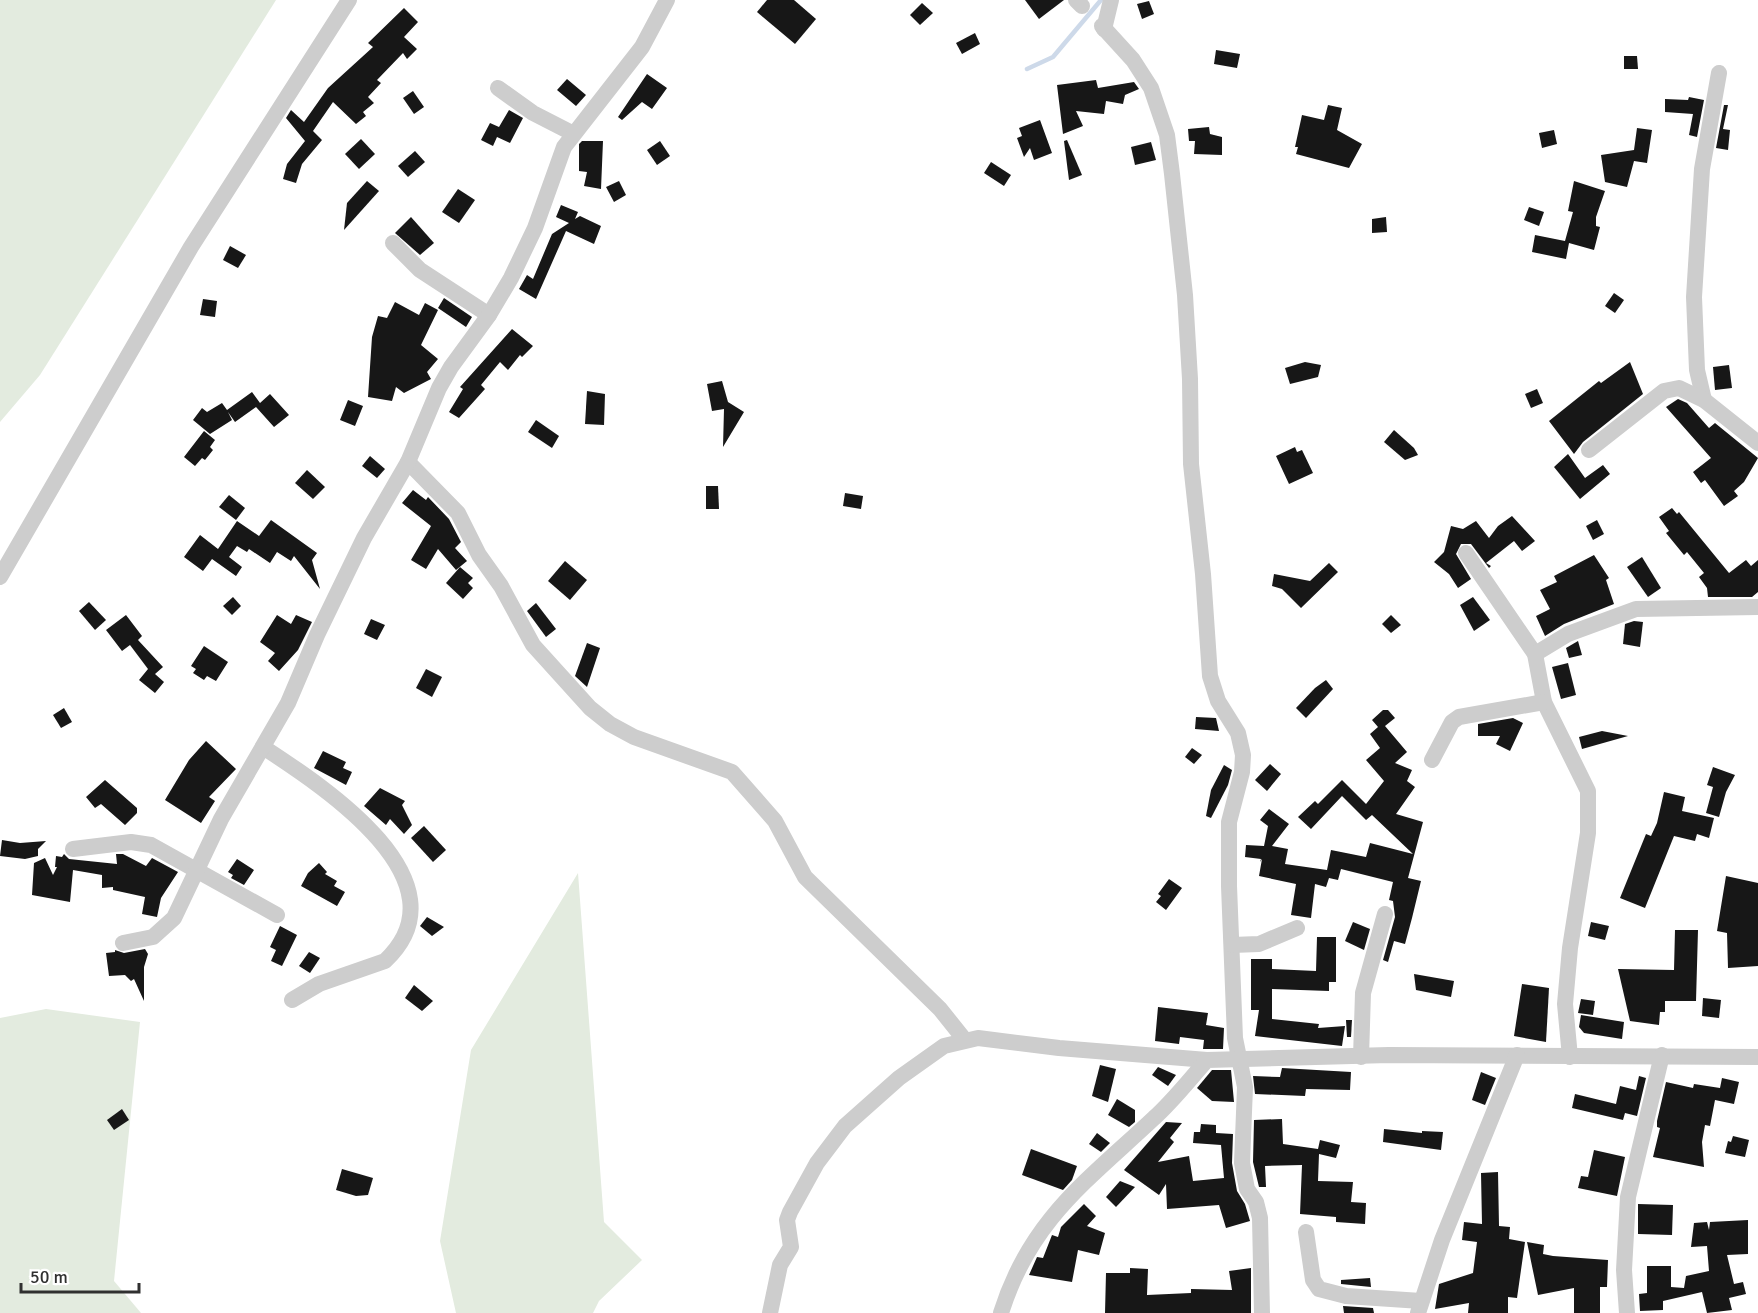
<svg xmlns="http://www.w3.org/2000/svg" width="1758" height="1313" viewBox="0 0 1758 1313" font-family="Signika,sans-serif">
	<rect width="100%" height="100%" fill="#fff"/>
	<!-- green -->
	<g fill="#e3ebdf">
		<polygon points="0,0 276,0 40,375 0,422"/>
		<polygon points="578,873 604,1222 642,1260 599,1301 593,1313 456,1313 440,1241 471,1050"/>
		<polygon points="46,1009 140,1022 114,1281 141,1313 0,1313 0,1018"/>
	</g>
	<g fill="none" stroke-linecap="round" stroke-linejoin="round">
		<!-- stream -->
		<polyline stroke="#cdd9e9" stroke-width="4.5" points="1027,69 1053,57 1101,0"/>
	</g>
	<!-- building -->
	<g fill="#171717">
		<polygon points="767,0 794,0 816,19 795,44 757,12"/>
		<polygon points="1025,0 1064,0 1039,19"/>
		<polygon points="1149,1 1154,14 1142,19 1137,4"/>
		<polygon points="922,3 933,13 920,25 910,15"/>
		<polygon points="404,8 418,22 404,37 417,49 407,59 403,53 377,80 381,83 368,97 374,103 363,112 366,116 356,124 333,102 313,131 322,140 302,164 296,183 283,179 287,164 305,141 286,118 291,110 304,122 328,88 373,47 368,43"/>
		<polygon points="975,33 980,44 962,54 956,43"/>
		<polygon points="1216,50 1240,54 1237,68 1214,64"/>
		<polygon points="1624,56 1637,56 1638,69 1624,69"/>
		<polygon points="647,74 667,88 652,109 642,102 622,120 618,117"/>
		<polygon points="567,79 586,95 576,106 557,90"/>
		<polygon points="1096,80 1098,88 1134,82 1139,89 1125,95 1123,104 1106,101 1104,114 1076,111 1083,126 1063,134 1057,85"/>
		<polygon points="413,91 424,107 414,114 403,98"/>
		<polygon points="1689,97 1704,100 1697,137 1689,135 1693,114 1665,112 1665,99 1688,100"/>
		<polygon points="1328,105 1342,108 1337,130 1362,144 1349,168 1296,154 1298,147 1295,147 1302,115 1324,120"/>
		<polygon points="1724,105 1728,105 1723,129 1730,130 1728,150 1716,148"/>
		<polygon points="509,110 523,118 510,143 497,137 493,146 481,140 490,123 499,127"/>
		<polygon points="1040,120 1052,153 1034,160 1030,148 1024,157 1017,138 1022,136 1019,128"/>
		<polygon points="1209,127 1210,134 1222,137 1222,155 1194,154 1195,141 1189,141 1188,129"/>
		<polygon points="1637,128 1652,130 1647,163 1634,161 1627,187 1605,182 1601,155 1634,150"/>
		<polygon points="1554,130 1557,144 1542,148 1539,133"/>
		<polygon points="361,139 375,154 359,169 345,154"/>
		<polygon points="1067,140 1082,175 1069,180 1064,141"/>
		<polygon points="582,141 603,141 601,189 584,186 587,172 579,171 579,144"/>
		<polygon points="660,141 670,156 657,165 647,150"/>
		<polygon points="1151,142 1156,160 1135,165 1131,147"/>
		<polygon points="415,151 425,162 408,177 398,166"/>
		<polygon points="991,162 1011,175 1004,186 984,173"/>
		<polygon points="367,181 379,191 344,230 347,203"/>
		<polygon points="619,181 626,195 614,202 606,187"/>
		<polygon points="1574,181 1605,191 1596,217 1596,226 1600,227 1594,250 1569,243 1566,259 1532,252 1535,235 1565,241 1573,212 1568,211"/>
		<polygon points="458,189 475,200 459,223 442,212"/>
		<polygon points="561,205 578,212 575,219 580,216 601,226 594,244 566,231 536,299 519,289 527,275 533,279 552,234 569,223 556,217"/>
		<polygon points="1529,207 1544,212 1539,226 1524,220"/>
		<polygon points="411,217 434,243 420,255 395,233"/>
		<polygon points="1386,217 1387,232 1372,233 1372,219"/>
		<polygon points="230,246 246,255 238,268 223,260"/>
		<polygon points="1614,293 1624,300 1615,313 1605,306"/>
		<polygon points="444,298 472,317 466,327 438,308"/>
		<polygon points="203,299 217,301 215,317 200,315"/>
		<polygon points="395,302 419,315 425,303 438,310 421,345 438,359 427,372 431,379 404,393 396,387 392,401 368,397 372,337 378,316 387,318"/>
		<polygon points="512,329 533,346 522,357 520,355 508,370 500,362 481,385 485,389 459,418 449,412 463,389 460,387"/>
		<polygon points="1305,362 1321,365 1318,377 1290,384 1285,368"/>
		<polygon points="1630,362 1643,394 1583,442 1574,454 1549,421 1599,381 1601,383"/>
		<polygon points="1729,365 1732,388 1715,390 1713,367"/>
		<polygon points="722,381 728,402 744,412 723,447 724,409 712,411 707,384"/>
		<polygon points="1537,389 1543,403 1531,408 1525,394"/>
		<polygon points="587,391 605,394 604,425 585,424"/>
		<polygon points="252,392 260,403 270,394 289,415 274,427 256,407 235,422 228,412 232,420 210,434 193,420 202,408 207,412 222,403 227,410"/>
		<polygon points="1678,399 1687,403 1709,428 1715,423 1758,458 1744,482 1734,491 1738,496 1724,506 1705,480 1701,483 1693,472 1711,458 1666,407"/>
		<polygon points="348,400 363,406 355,426 340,420"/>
		<polygon points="536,420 559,436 552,448 528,432"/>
		<polygon points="1394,430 1414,448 1418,455 1405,460 1384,442"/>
		<polygon points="204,431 215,440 210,447 213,450 205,460 202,458 195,466 184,457"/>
		<polygon points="1295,447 1297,452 1302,450 1313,473 1289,484 1276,456"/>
		<polygon points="1568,454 1585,478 1603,465 1610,474 1580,499 1554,467"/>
		<polygon points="370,456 385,469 377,478 362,466"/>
		<polygon points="307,470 325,487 313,499 295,483"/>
		<polygon points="706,486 718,486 719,509 706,509"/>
		<polygon points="413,490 426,500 428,497 449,519 461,542 455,548 467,561 456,570 438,549 426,569 411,560 431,526 402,503"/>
		<polygon points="845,493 863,496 861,509 843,506"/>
		<polygon points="229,495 245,508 236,520 219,507"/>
		<polygon points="1672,508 1677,514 1679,512 1729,573 1746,560 1751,566 1758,560 1758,592 1752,597 1708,597 1707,588 1699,577 1704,573 1687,552 1684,555 1666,533 1669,531 1659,517"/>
		<polygon points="1512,516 1535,541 1522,551 1514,541 1486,563 1491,566 1489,568 1471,544 1461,544 1456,554 1471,579 1458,588 1449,574 1434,562 1444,552 1451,526 1463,529 1476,521 1489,538 1498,526"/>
		<polygon points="271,520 317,553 312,560 320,589 294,556 291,561 277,552 270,563 249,549 247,552 237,546 229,557 242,567 236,576 212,559 203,571 184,557 200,535 218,549 237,521 259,536"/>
		<polygon points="1597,520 1604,534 1593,540 1586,526"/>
		<polygon points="1594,555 1609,578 1606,580 1614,604 1564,624 1545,636 1536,616 1550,609 1540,590 1557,582 1554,576"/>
		<polygon points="1642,557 1661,588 1648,597 1627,567"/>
		<polygon points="565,561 587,580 570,600 548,581"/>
		<polygon points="1329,563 1338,572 1301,608 1282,589 1272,586 1274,574 1310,581"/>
		<polygon points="460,567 473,578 468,583 473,588 463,599 446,583"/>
		<polygon points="233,597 241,606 232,615 223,606"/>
		<polygon points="1473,597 1490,620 1474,631 1460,605"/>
		<polygon points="89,602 106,620 95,630 79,611"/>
		<polygon points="536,603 556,629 546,637 527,611"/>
		<polygon points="126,615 142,636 138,640 163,667 155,674 164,682 155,693 139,680 148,669 130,645 122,651 106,630"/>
		<polygon points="277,615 291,624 296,615 312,622 298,650 279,671 268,661 275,653 260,642"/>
		<polygon points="1391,615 1401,625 1391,633 1382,624"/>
		<polygon points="371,619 385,625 377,640 364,634"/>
		<polygon points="1634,621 1643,622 1640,647 1623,644 1625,624"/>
		<polygon points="1578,641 1582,655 1569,658 1566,648"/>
		<polygon points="587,643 600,648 587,687 575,676"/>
		<polygon points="204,646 228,662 216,681 207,676 204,680 193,673 196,669 191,666"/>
		<polygon points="1568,663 1576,695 1561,699 1552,667"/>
		<polygon points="426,669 442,677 432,697 416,688"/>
		<polygon points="1326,680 1333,689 1306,718 1296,708 1315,688"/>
		<polygon points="64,708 72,722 61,728 53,715"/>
		<polygon points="1383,710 1388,710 1395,718 1385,726 1407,752 1395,763 1412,770 1407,781 1415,787 1396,814 1423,822 1408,878 1421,881 1412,918 1405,944 1394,941 1388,962 1383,960 1395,917 1393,901 1389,900 1393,882 1341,869 1338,880 1329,878 1326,887 1315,884 1311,918 1291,915 1296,884 1259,876 1262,859 1260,862 1261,859 1245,857 1246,845 1264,846 1268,826 1260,820 1269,809 1289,824 1272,846 1288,849 1285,864 1327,870 1331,850 1366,857 1370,843 1413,854 1372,815 1366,820 1342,796 1311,829 1298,817 1315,801 1318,804 1342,780 1366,804 1384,781 1366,760 1380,748 1370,734 1378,727 1372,720"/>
		<polygon points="1196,717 1216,718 1219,731 1195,729"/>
		<polygon points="1513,718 1523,723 1510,751 1496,744 1500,736 1478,736 1478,724"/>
		<polygon points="1602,731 1628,736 1582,749 1579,737"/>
		<polygon points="206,741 236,769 209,797 215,801 201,823 165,800 189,760"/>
		<polygon points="1192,748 1202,755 1194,764 1185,757"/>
		<polygon points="323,751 346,762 343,768 352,772 346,785 314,768"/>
		<polygon points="1270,764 1281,774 1267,791 1255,780"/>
		<polygon points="1224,765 1232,770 1228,785 1211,818 1206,816 1211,790"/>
		<polygon points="1713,767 1735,775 1726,792 1719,817 1706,813 1713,787 1707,785"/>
		<polygon points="105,780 137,808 137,813 125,825 101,804 95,808 86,797"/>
		<polygon points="380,788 405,801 402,805 412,825 404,834 390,819 386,825 364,806"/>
		<polygon points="1664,792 1685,797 1682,811 1714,818 1709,838 1697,834 1695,841 1674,836 1645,908 1620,898 1646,834 1651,836 1657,823"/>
		<polygon points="424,826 446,850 433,862 411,838"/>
		<polygon points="2,840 20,843 46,841 38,849 38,856 25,859 0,856"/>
		<polygon points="64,854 69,859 117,864 116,854 123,854 146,866 152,858 178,872 161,898 157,917 142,914 145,897 113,890 113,887 102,888 102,875 73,870 70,902 32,895 34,863 45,858 53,875 57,867 55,867 56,856 62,857"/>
		<polygon points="237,859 254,870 244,885 231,878 233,875 228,872"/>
		<polygon points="319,863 327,872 325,874 337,881 334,886 345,892 337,906 301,886 308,873"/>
		<polygon points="1726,876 1758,883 1758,966 1728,968 1727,933 1717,931"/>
		<polygon points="1169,879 1182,888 1166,910 1156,902 1161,896 1158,894"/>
		<polygon points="427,917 444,927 432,936 420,926"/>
		<polygon points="1353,922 1370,929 1364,950 1345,941"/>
		<polygon points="1591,922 1609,926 1605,940 1588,936"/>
		<polygon points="280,926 297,935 282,966 271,961 276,950 270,947"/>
		<polygon points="1675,930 1698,930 1696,1001 1665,1001 1665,1012 1660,1012 1659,1025 1630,1021 1618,969 1674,970"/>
		<polygon points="1317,937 1336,937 1336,982 1329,982 1329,991 1272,989 1272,1019 1319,1024 1318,1028 1345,1026 1342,1046 1255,1036 1259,1010 1251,1010 1251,959 1272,959 1272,969 1316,971"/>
		<polygon points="145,949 148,954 144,967 144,1001 134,979 131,981 125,975 109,976 106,953 115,952 115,950 124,953"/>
		<polygon points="309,952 320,958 310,973 299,966"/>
		<polygon points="1414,974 1454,981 1451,997 1416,990"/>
		<polygon points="1522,984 1549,988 1546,1042 1514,1036"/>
		<polygon points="414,985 433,1001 422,1011 405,998"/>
		<polygon points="1703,998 1721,1000 1719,1018 1702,1016"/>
		<polygon points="1581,999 1595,1001 1593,1015 1578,1013"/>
		<polygon points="1158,1007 1208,1013 1206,1025 1224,1028 1223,1049 1203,1049 1204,1040 1180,1037 1179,1044 1155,1041"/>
		<polygon points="1581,1015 1624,1022 1622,1039 1584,1033 1579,1027"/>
		<polygon points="1346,1020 1352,1020 1351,1037 1347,1037"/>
		<polygon points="1100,1065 1116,1069 1108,1102 1092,1096"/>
		<polygon points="1158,1067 1176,1075 1168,1086 1152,1075"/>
		<polygon points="1282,1068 1351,1072 1350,1090 1306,1089 1305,1096 1255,1094 1253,1076 1280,1077"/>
		<polygon points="1212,1070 1231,1070 1234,1102 1212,1101 1197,1088"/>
		<polygon points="1481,1072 1496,1078 1485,1105 1472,1100"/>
		<polygon points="1639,1076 1646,1078 1637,1116 1625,1113 1623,1120 1572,1108 1575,1094 1616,1104 1620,1086 1636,1090"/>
		<polygon points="1722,1078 1739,1082 1734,1104 1715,1100 1710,1126 1705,1125 1702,1142 1704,1167 1653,1157 1660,1128 1657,1127 1657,1121 1666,1082 1693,1088 1694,1084 1720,1088"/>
		<polygon points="1117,1099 1135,1110 1135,1122 1129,1127 1108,1115"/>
		<polygon points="122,1109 129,1120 114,1130 107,1120"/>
		<polygon points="1282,1119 1283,1144 1318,1149 1320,1140 1340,1145 1336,1158 1319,1154 1318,1181 1353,1182 1351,1202 1366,1203 1365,1224 1336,1222 1336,1217 1300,1214 1302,1165 1265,1166 1266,1187 1259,1187 1253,1162 1254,1120"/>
		<polygon points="1166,1122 1182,1123 1170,1138 1174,1142 1158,1162 1189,1156 1193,1181 1224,1178 1221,1145 1193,1143 1194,1132 1200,1132 1201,1124 1216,1125 1216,1133 1233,1134 1232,1163 1237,1191 1245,1204 1250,1221 1226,1228 1219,1205 1167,1209 1166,1184 1159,1195 1124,1170"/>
		<polygon points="1384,1129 1422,1133 1422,1131 1443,1132 1441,1150 1383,1142"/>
		<polygon points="1097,1133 1110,1143 1101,1152 1089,1144"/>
		<polygon points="1733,1136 1749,1140 1745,1157 1725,1153 1728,1141 1731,1142"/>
		<polygon points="1031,1149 1077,1166 1072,1180 1063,1190 1022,1175"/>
		<polygon points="1594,1150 1625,1157 1617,1196 1578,1188 1581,1176 1588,1177"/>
		<polygon points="342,1169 373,1178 368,1195 356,1196 336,1190"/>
		<polygon points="1498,1172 1499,1226 1510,1227 1509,1239 1525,1242 1517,1298 1508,1297 1508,1313 1468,1313 1469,1303 1435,1309 1439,1284 1473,1273 1477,1242 1462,1240 1464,1222 1482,1224 1481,1173"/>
		<polygon points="1120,1181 1135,1187 1116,1207 1106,1197"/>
		<polygon points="1084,1204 1096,1216 1087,1226 1105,1233 1099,1255 1078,1250 1072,1282 1029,1275 1037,1257 1043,1258 1052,1235 1058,1237 1061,1227"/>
		<polygon points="1638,1204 1673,1205 1672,1235 1638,1234"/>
		<polygon points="1748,1220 1748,1254 1727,1255 1734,1284 1743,1282 1746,1294 1729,1298 1732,1310 1707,1313 1702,1292 1663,1301 1663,1310 1640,1311 1639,1294 1647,1293 1647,1266 1671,1266 1671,1287 1684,1288 1686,1276 1709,1271 1707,1246 1691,1247 1694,1223 1707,1222 1709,1230 1710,1222"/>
		<polygon points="1527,1242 1544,1245 1543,1254 1553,1256 1608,1260 1607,1287 1600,1287 1600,1313 1574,1313 1574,1288 1538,1295"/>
		<polygon points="1130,1268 1148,1269 1147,1295 1191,1293 1191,1289 1232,1290 1229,1271 1251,1268 1251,1313 1105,1313 1106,1273 1130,1273"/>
		<polygon points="1370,1278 1371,1287 1341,1284 1341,1280"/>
		<polygon points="1343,1306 1373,1308 1374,1313 1344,1313"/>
	</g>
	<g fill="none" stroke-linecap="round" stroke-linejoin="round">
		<!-- minor -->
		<g stroke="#cdcdcd" stroke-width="16">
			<polyline points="1076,0 1082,6"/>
			<polyline points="1102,26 1133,60 1151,88 1167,135 1172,174 1185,295 1190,379 1191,464 1203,574 1210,676 1218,701 1238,733 1243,755 1242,772 1229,822 1229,886 1235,1038 1245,1087 1242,1163 1247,1189 1256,1202 1260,1218 1262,1313"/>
			<polyline points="1104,29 1111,0"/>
			<polyline points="498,88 533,113 572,133"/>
			<polyline points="393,243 420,270 489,315"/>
			<polyline points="1704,400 1697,370 1694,297 1702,169 1719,73"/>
			<polyline points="1589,450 1664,391 1679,388 1704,400 1758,443"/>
			<polyline points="408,462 458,513 479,555 501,586 533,645 590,708 610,724 634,737 732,772 775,821 805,877 940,1009 964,1039"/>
			<polyline points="1466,553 1535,654 1544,702 1588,791 1588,833 1570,948 1565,1004 1570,1057"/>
			<polyline points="0,577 191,247 349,0"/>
			<polyline points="1535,654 1568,634 1636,609 1758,607"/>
			<path d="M263 747C321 785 470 881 385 961L319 984 292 1000"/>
			<polyline points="1432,760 1452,722 1459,717 1544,702"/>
			<polyline points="73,849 131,842 151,845 277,915"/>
			<polyline points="123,943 153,937 174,918 221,819 288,703 317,635 364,538 408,462 439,388 451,367 489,315 511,278 535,228 564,147 642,47 667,0"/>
			<polyline points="1232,945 1259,944 1297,928"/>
			<polyline points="1361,1057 1363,993 1385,914"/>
			<polyline points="1306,1232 1313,1280 1319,1289 1346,1296 1421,1301"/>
			<polyline points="770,1313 780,1265 791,1247 787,1220 790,1212 817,1163 845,1126 899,1078 944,1046 978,1038 1059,1048 1207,1060"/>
			<path d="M1001 1313C1030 1220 1087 1181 1154 1118 1173 1101 1190 1079 1207 1060L1389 1055 1758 1057"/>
			<polyline points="1418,1313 1442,1240 1517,1055"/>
			<polyline points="1627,1313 1624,1270 1628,1197 1662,1055"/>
		</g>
	</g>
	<!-- scale -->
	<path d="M21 1283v9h118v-9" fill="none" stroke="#303030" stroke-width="3"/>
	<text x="30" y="1283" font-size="18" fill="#303030" stroke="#ffffff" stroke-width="4.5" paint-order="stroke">50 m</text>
</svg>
